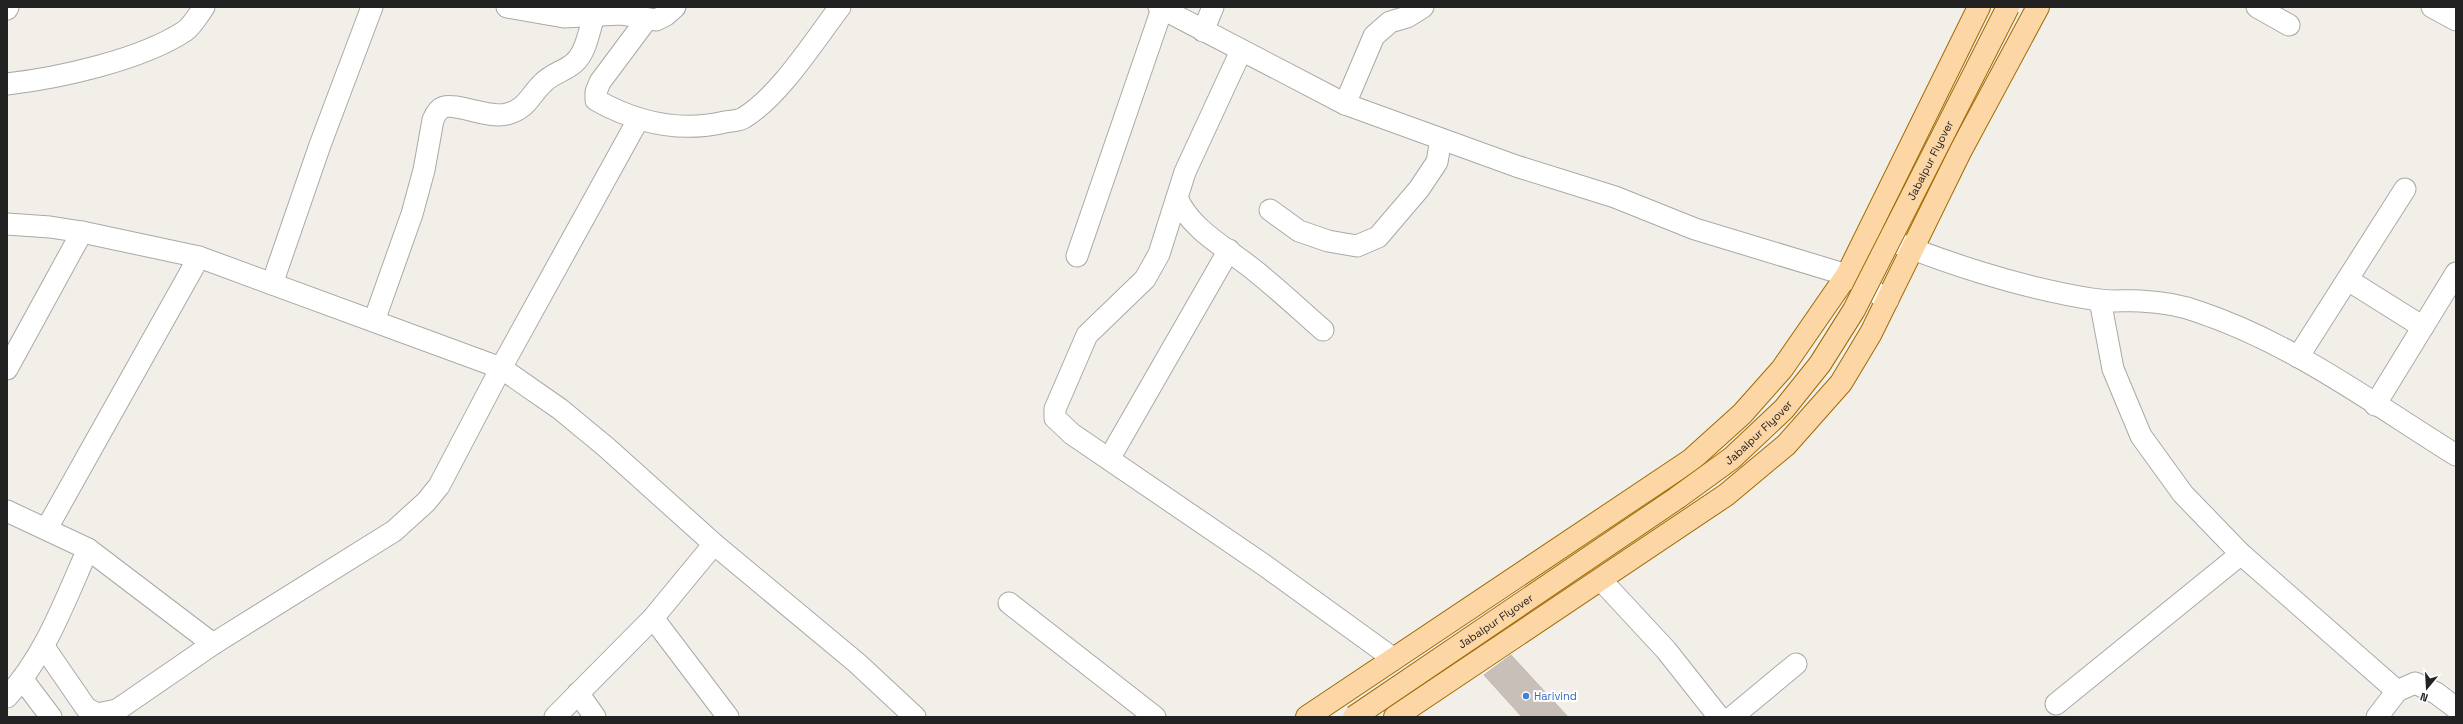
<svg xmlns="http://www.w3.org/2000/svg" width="2463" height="724" viewBox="0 0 2463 724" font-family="'Space Grotesk',sans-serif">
	<rect width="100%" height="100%" fill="#f2efe9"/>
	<!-- building -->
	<polygon fill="#c7bfb8" stroke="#c4b6ab" points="1511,655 1568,717 1522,717 1484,675"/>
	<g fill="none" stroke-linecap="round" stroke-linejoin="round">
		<defs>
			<g id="minor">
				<polyline points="507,7 564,17 621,14 656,20 666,15 675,7"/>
				<polyline points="1159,7 1345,104 1516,166 1615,197 1695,229 1847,275 1888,300"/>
				<polyline points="2257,7 2289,25"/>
				<polyline points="2432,7 2456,20"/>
				<polyline points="7,9 8,7"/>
				<path d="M647 19 600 82 596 92V100C637 123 679 133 725 122 731 121 740 121 745 117 781 94 814 41 840 7"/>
				<polyline points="1203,31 1213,7"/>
				<polyline points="1241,51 1185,172 1159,254 1145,279 1087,335 1055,409 1055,418 1072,434 1264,565 1394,659"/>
				<path d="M7 84C59 78 141 60 185 31 192 26 199 14 204 7"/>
				<polyline points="1345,104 1374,36 1390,22 1407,17 1423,7"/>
				<path d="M1177 198C1192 231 1227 248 1254 270 1278 289 1300 310 1323 330"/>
				<polyline points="1270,210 1299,231 1328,241 1357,246 1378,237 1419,189 1437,162 1441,139"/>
				<polyline points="7,224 50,227 82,232 199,257 501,368 560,409 606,447 714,544 857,663 915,717"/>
				<path d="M1869 232C1943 262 2019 288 2098 300 2112 302 2126 300 2140 301 2160 302 2181 305 2199 312 2292 343 2374 404 2456 455"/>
				<polyline points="1077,256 1162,9"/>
				<polyline points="2348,280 2423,327"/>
				<polyline points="272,284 320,145 372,7"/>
				<polyline points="2100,300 2113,369 2141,436 2183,494 2241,554 2397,691 2377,717"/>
				<path d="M374 321 412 214 424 170 433 120C435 115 438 109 444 107 457 103 489 119 507 114 527 109 530 95 543 83 551 74 565 71 574 63 586 53 589 31 594 16"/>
				<polyline points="2298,357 2405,189"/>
				<polyline points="7,369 82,232"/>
				<polyline points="2375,405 2456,273"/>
				<polyline points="1109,459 1229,250"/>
				<polyline points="7,511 88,549 213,644"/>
				<polyline points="47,528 199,257"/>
				<polyline points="1601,580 1666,650 1719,717"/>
				<polyline points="1009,603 1155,717"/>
				<polyline points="653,618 728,717"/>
				<polyline points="44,647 86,708 97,714 117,710 213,644 394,531 426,502 439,486 501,368 638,120"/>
				<polyline points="23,680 51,717"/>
				<polyline points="2397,691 2415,683 2436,693 2456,708"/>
				<polyline points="578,693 595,717"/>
				<path d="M7 697C46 655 65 600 88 549"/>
				<polyline points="2056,704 2241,554"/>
				<polyline points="555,717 653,618 714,544"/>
				<polyline points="1732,717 1796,664"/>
			</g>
			<g id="major">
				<polyline points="1307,717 1691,460 1742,414 1782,369 1847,275 1979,7"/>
				<polyline points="1395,717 1726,495 1786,445 1841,383 1871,333 1961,150 2038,7"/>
			</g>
		</defs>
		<!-- minor casing -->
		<use href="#minor" stroke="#a9a9a9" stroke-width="23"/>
		<!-- major casing -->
		<use href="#major" stroke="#a06b00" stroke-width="24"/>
		<!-- minor -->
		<use href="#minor" stroke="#fff" stroke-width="21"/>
		<!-- major -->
		<use href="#major" stroke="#fcd6a4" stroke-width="22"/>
		<defs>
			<g id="major-bridge">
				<path id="s1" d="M1354 717 1677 498 1732 458 1784 409 1820 364 1854 310 2008 7"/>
			</g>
		</defs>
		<!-- major-bridge casing -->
		<use href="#major-bridge" stroke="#a06b00" stroke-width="24" stroke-linecap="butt"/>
		<!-- major-bridge -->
		<use href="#major-bridge" stroke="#fcd6a4" stroke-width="22"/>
	</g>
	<!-- markers -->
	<circle fill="#3f7fe0" stroke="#fff" stroke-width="1.5" cx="1526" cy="696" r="4"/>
	<g text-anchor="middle" stroke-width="4" stroke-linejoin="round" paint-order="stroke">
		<!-- street labels -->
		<g font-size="11" fill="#222" stroke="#fff">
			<text dy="4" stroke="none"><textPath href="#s1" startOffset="819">Jabalpur Flyover</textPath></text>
			<text dy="4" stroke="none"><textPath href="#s1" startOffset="495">Jabalpur Flyover</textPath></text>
			<text dy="4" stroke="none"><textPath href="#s1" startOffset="171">Jabalpur Flyover</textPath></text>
		</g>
		<!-- shop labels -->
		<g font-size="11" fill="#366cbe" stroke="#fff" text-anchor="start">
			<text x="1534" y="700">Harivind</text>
		</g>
	</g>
	<!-- border -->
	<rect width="2463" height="724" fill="none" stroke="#222222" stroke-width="16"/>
	<!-- north arrow -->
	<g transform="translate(2427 688) rotate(198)" stroke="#ffffff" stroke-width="3" paint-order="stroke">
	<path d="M0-3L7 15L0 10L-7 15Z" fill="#222222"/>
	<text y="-6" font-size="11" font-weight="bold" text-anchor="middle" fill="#222222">N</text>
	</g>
</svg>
